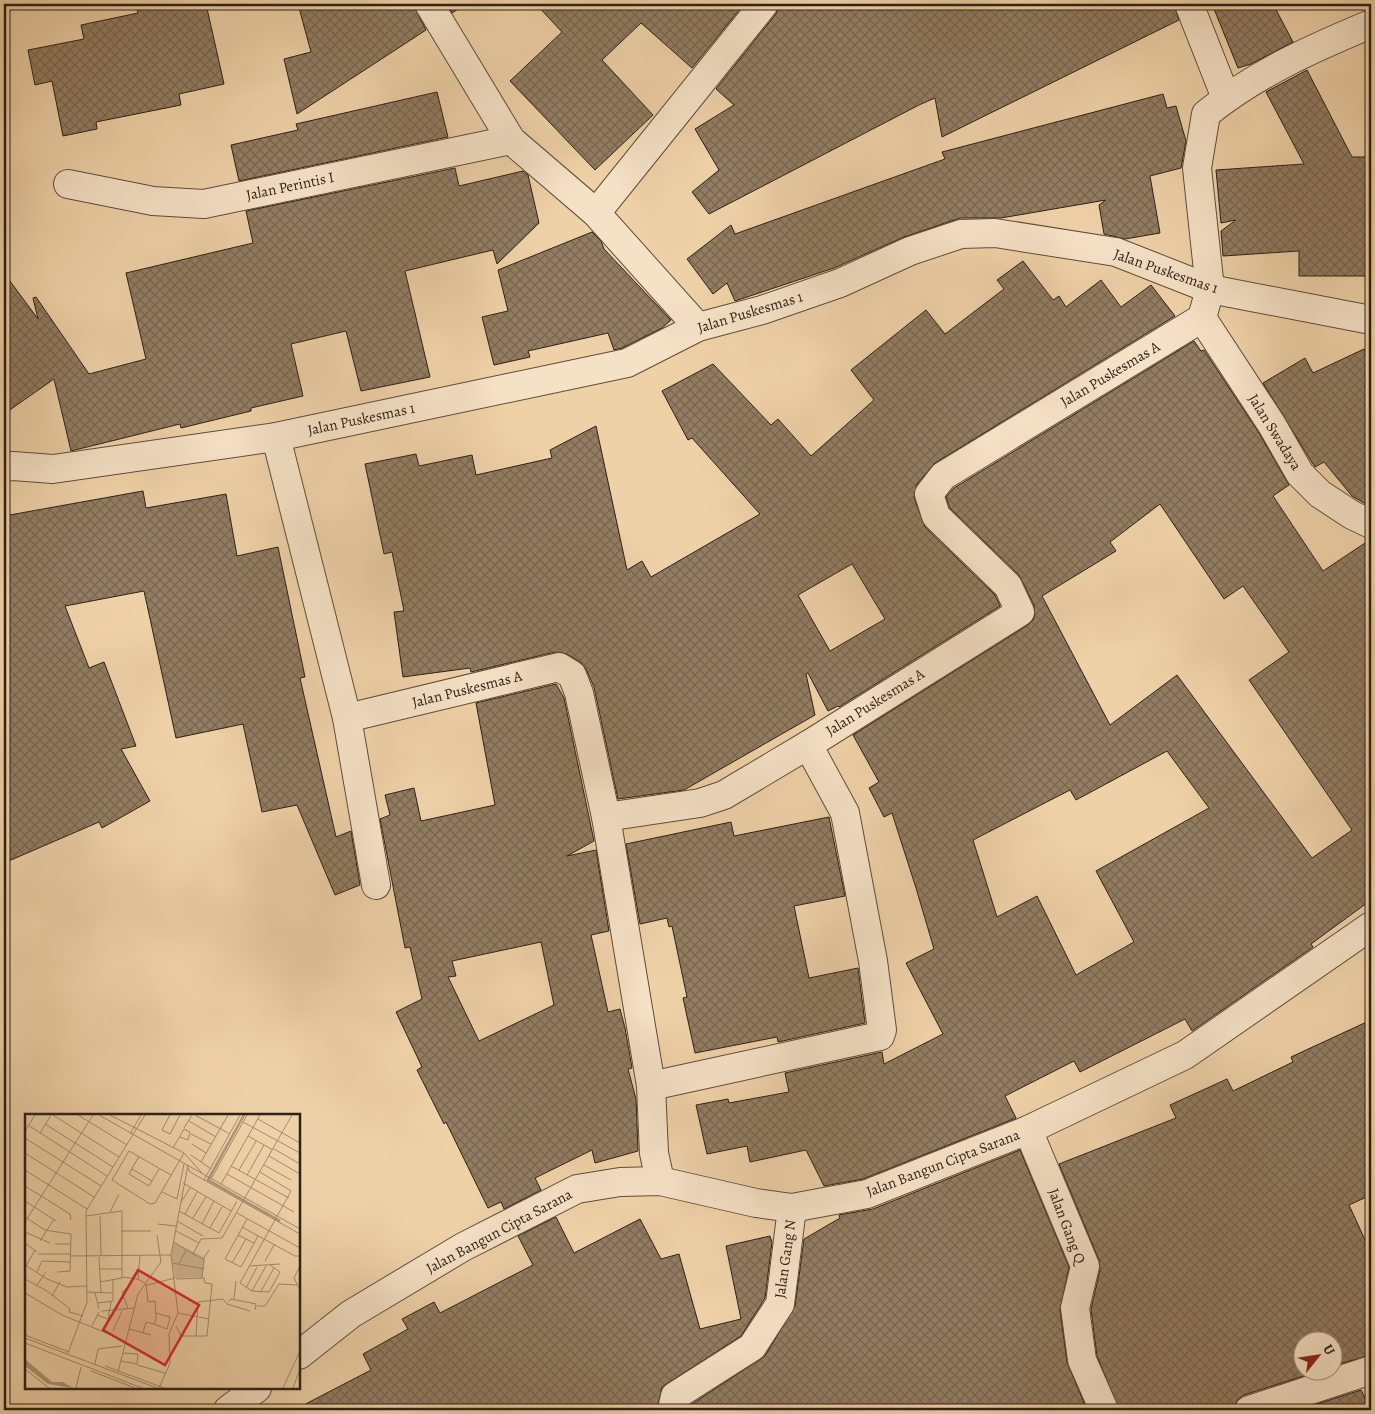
<svg xmlns="http://www.w3.org/2000/svg" width="1375" height="1414" viewBox="0 0 1375 1414" font-family="Alegreya,serif">
	<defs>
		<pattern id="building-cross-hatch" width="8" height="8" patternUnits="userSpaceOnUse" patternTransform="scale(1.25)"><rect width="8" height="8" fill="#927d62"/><path d="M0 0l8 8M0 8l8-8" fill="none" stroke="#786650"/></pattern>
	</defs>
	<rect width="100%" height="100%" fill="#efd1a8"/>
	<filter id="stains"><feTurbulence type="fractalNoise" baseFrequency=".004" numOctaves="4"/><feColorMatrix values="0 0 0 0 .2 0 0 0 0 .09 0 0 0 0 .02 0 0 0 .5 -.17"/></filter>
	<radialGradient id="worn" r=".72"><stop offset=".6" stop-color="#630" stop-opacity="0"/><stop offset="1" stop-color="#630" stop-opacity=".3"/></radialGradient>
	<!-- building -->
	<g fill="url(#building-cross-hatch)" stroke="#2e2116" fill-rule="evenodd">
		<polygon points="136,4 206,4 224,84 179,94 181,105 96,122 97,129 63,136 52,81 35,85 28,50 84,39 81,25 138,13"/>
		<polygon points="298,4 413,4 426,30 297,114 284,59 311,52"/>
		<polygon points="447,4 466,4 452,13"/>
		<polygon points="536,4 744,4 692,68 641,23 602,60 653,115 595,170 510,81 562,32"/>
		<polygon points="779,4 1174,4 1179,20 942,137 935,98 919,105 709,214 692,192 719,170 695,129 734,105 716,89 776,14"/>
		<polygon points="1206,4 1273,4 1293,42 1251,64 1238,68 1212,4 1207,6"/>
		<polygon points="1307,70 1352,157 1368,157 1368,216 1371,216 1371,276 1299,276 1299,251 1223,256 1221,231 1236,220 1221,223 1216,170 1304,164 1266,92"/>
		<polygon points="437,92 448,137 239,181 231,145 298,130 296,124"/>
		<polygon points="1163,94 1167,108 1176,106 1186,141 1181,168 1150,176 1160,233 1125,239 1104,234 1099,205 1106,200 1001,218 960,218 904,237 834,268 735,301 727,283 713,294 687,259 731,225 735,234 945,159 942,152"/>
		<polygon points="455,168 459,186 523,171 528,175 539,223 497,264 493,250 405,271 430,377 361,391 346,331 291,344 303,396 251,408 251,411 181,428 180,424 71,451 54,379 4,414 4,273 38,319 33,298 36,297 89,374 146,359 126,273 253,243 246,211"/>
		<polygon points="592,232 601,241 604,249 671,320 662,328 622,348 614,350 608,333 528,351 530,357 494,365 482,317 508,311 498,270"/>
		<path d="M1023 261 1053 300 1059 296 1066 307 1101 280 1121 307 1151 285 1175 316 935 463 917 484 914 498 925 527 995 595 1000 606 839 707 838 706 828 711 808 673 806 674 815 715 684 790 618 799 594 687 586 669 580 662 567 654 555 652 471 672 470 668 403 677 394 612 404 611 392 552 384 554 365 464 416 454 419 466 472 455 476 475 552 458 550 450 596 426 627 570 642 561 651 577 760 514 692 438 688 440 662 391 713 364 771 425 778 419 811 456 874 400 851 370 926 310 945 334 1004 289 997 280ZM852 564 885 619 830 651 798 595Z"/>
		<path d="M1194 341 1201 351 1204 350 1259 433 1289 485 1273 496 1323 571 1371 539V900L1311 944 1313 947 1192 1031 1185 1019 1080 1072 1074 1061 1005 1096 1016 1118 863 1179 824 1186 806 1150 750 1162 747 1146 707 1154 696 1105 728 1099 729 1103 789 1092 785 1073 882 1052 884 1064 943 1034 906 963 934 949 916 888 892 813 884 817 869 788 879 782 853 735 1028 625 1034 619V605L1019 575 950 508 946 497 954 488ZM1160 504 1224 599 1243 586 1289 652 1249 680 1352 830 1312 858 1177 675 1110 725 1042 596 1116 551 1110 542ZM1167 751 1209 808 1096 871 1134 942 1076 975 1037 896 997 917 973 840 1070 790 1076 800Z"/>
		<polygon points="1364,349 1371,365 1371,507 1352,496 1324,462 1315,467 1313,464 1263,383 1305,358 1313,373"/>
		<polygon points="143,491 146,508 226,494 237,556 278,547 305,677 300,678 336,837 351,831 360,885 335,895 297,805 262,812 243,724 176,738 144,591 65,606 89,668 104,662 136,746 121,749 150,801 102,828 99,822 4,863 4,516"/>
		<path d="M556 684 564 698 594 841 567 856 596 850 609 931 591 935 608 1012 620 1009 625 1028 632 1068 628 1069 636 1099 638 1151 595 1163 592 1150 535 1178 541 1190 504 1209 501 1202 488 1208 446 1122 444 1124 417 1070 422 1067 396 1012 422 999 410 947 405 948 380 819 390 815 385 795 414 788 421 821 495 805 476 703ZM541 942 554 1005 479 1041 448 977 456 976 452 961Z"/>
		<polygon points="829,817 845,896 794,906 809,978 858,968 865,1023 778,1042 777,1037 695,1053 683,998 687,997 672,926 669,927 667,918 640,924 626,844 731,822 734,836"/>
		<polygon points="1371,1020 1371,1195 1349,1205 1371,1253 1371,1355 1332,1366 1332,1342 1302,1342 1302,1372 1316,1372 1244,1395 1237,1400 1234,1410 1119,1410 1097,1356 1091,1309 1100,1270 1099,1260 1059,1164 1176,1118 1170,1105 1227,1079 1233,1091 1293,1062 1291,1057"/>
		<polygon points="1020,1150 1069,1267 1060,1310 1067,1362 1087,1410 688,1410 689,1406 765,1356 795,1306 804,1239 840,1218 839,1215 873,1209"/>
		<polygon points="556,1217 574,1253 640,1219 661,1259 679,1254 700,1329 741,1319 726,1246 770,1236 772,1242 765,1298 741,1336 662,1387 657,1410 294,1410 371,1370 363,1354 408,1329 402,1319 434,1302 440,1313 533,1265 518,1236"/>
		<polygon points="1361,1390 1371,1410 1298,1410"/>
	</g>
	<g fill="none" stroke-linecap="round" stroke-linejoin="round">
		<defs>
			<g id="minor">
				<polyline points="429,4 511,140 596,213 698,327"/>
				<polyline points="1189,4 1226,98"/>
				<polyline points="68,184 153,201 204,204 511,140"/>
				<polyline points="596,213 764,4"/>
				<polyline points="1202,318 1272,425 1300,474 1320,494 1352,515 1371,524"/>
				<polyline points="276,437 347,718 376,885"/>
				<polyline points="4,467 13,466 53,469 276,437 627,363 698,327 762,310 840,283 910,251 961,234 995,233 1116,252 1210,289 1371,320"/>
				<path d="M347 718 559 667 572 675 579 693 606 817 700 803 724 795 808 745 1020 612 1008 586 936 516 929 494 943 476 1202 318 1210 289 1197 168 1206 114C1255 74 1313 48 1371 24"/>
				<polyline points="606,817 651,1086 880,1036 882,1030 873,961 845,813 808,745"/>
				<polyline points="651,1086 654,1153 660,1181"/>
				<polyline points="1028,1130 1085,1266 1075,1308 1082,1360 1104,1410"/>
				<polyline points="299,1355 351,1314 463,1247 577,1189 620,1182 660,1181 756,1203 792,1208 867,1194 1028,1130 1185,1055 1371,926"/>
				<polyline points="228,1410 257,1388"/>
				<polyline points="672,1410 675,1396 752,1347 780,1304 792,1208"/>
				<polyline points="1249,1410 1371,1370"/>
			</g>
		</defs>
		<!-- minor casing -->
		<use href="#minor" stroke="#5e4d3a" stroke-width="30"/>
		<!-- minor -->
		<use href="#minor" stroke="#f5e1c6" stroke-width="28"/>
	</g>
	<g text-anchor="middle" stroke-width="5" stroke-linejoin="round" paint-order="stroke">
		<!-- street labels -->
		<g font-size="15" fill="#2e2116" stroke="#f5e1c6">
			<text transform="translate(290 186) rotate(-12)" y="5">Jalan Perintis I</text>
			<text transform="translate(1166 271) rotate(19)" y="5">Jalan Puskesmas 1</text>
			<text transform="translate(750 312) rotate(-17)" y="5">Jalan Puskesmas 1</text>
			<text transform="translate(1110 374) rotate(-31)" y="5">Jalan Puskesmas A</text>
			<text transform="translate(361 419) rotate(-12)" y="5">Jalan Puskesmas 1</text>
			<text transform="translate(1275 432) rotate(58)" y="5">Jalan Swadaya</text>
			<text transform="translate(467 689) rotate(-14)" y="5">Jalan Puskesmas A</text>
			<text transform="translate(875 702) rotate(-32)" y="5">Jalan Puskesmas A</text>
			<text transform="translate(943 1163) rotate(-21)" y="5">Jalan Bangun Cipta Sarana</text>
			<text transform="translate(1067 1226) rotate(69)" y="5">Jalan Gang Q</text>
			<text transform="translate(499 1231) rotate(-28)" y="5">Jalan Bangun Cipta Sarana</text>
			<text transform="translate(785 1259) rotate(-82)" y="5">Jalan Gang N</text>
		</g>
	</g>
	<!-- overview -->
	<g transform="translate(25 1114)">
		<rect width="275" height="275" fill="#efd1a8"/>
		<path d="M149 128 180 144 177 163 150 164 146 141Z" fill="#ceb38f"/>
		<path d="M0 245 27 268H38L48 274 23 270 0 252Z" fill="#ad9576"/>
		<path fill="none" stroke="#ad9576" stroke-width="2.5" d="M219 1 183 66 255 107"/>
		<path fill="none" stroke="#a28b6e" stroke-width="1" d="M28 1 94 43M53 1 102 31M74 1 275 115M85 1 159 39 177 59M145 1 137 16 145 20 155 1M170 1 205 20M233 5 275 29M164 7 191 23M218 8 275 39M20 10 88 53M3 11 82 62M159 14 167 1M0 17 10 1M15 19 26 1M105 20 116 1M166 20 186 30M223 22 248 36M0 24 76 72M167 30 181 39M148 34 159 15 165 18 163 26 155 23M249 35 275 50M0 39 69 83M166 41 186 55M114 42 104 60 124 72 134 55M244 42 275 60M176 48 203 1M239 51 266 66M162 52 165 58 275 120M206 52 264 84M107 55 127 67M0 56 62 95M214 56 231 27M235 58 266 77 215 169 227 177 244 178 255 158 245 151M202 60 269 98M146 61 104 37 87 66 125 90 130 89 159 39M222 61 239 31M186 65 222 1M179 66 215 1M158 69 206 97M196 70 235 1M0 72 45 100 46 106M137 78 152 85 159 50M0 87 31 107M156 88 165 74M154 97 194 119 212 87M85 98 94 80M212 99 275 134M160 100 172 78M61 102 97 97V164L75 168M75 102 76 142M0 103 20 116 46 120 45 157 32 158M168 104 181 83M222 105 200 145 216 153 233 122M152 107 178 122M0 108 68 1M133 110 151 112M177 110 189 87M217 113 270 142H275M185 114 197 93M96 117H126M151 117 174 129M0 118 25 129M213 121 229 129M15 127 29 105M149 128 168 140 176 125 197 124 267 1M0 129 12 138M30 130H46M13 140H46M168 140 178 145 184 136M46 142 146 141M74 143 76 179M240 147 249 131M147 149 179 155M207 149 221 125M154 150 161 136M0 151 22 165 42 173 62 172M1 152 10 136M225 152 255 150M275 152 269 164 275 176M74 155H97M12 158 17 147 45 148M97 163 113 165 121 170 123 188 130 187 131 205 129 210 121 208 118 219M177 164 179 145M0 165 22 177 45 195 44 198 58 202M113 165 115 142M151 165 179 164 180 169 187 170 182 222H156L151 212M12 171 21 158M122 171 150 164M102 174 97 178 103 195M221 174 232 153M227 177 241 152M62 178 87 179M0 179 37 201 84 220M70 179 74 195M235 179 249 154M27 182 35 168M209 185 211 167M203 188 206 185 231 190 230 196M73 189 88 187V165M232 192H240L254 170 272 171M76 197 110 194M153 199 184 205M72 201 83 205 86 188M129 210 142 215 145 203 131 199M67 212 74 198M104 215 126 221M88 217 97 197M0 221 44 238M171 222 173 188 198 185 202 190 225 197M0 224 132 274M0 229 117 274M43 239 62 188 61 97 120 1M96 247 112 250 113 240 98 239M70 250 73 235 97 232M112 251 140 259M80 252 139 274M0 255 24 274M66 257 110 274M93 258 113 180 136 148 132 121M51 274 56 253M134 274 145 249 144 220 153 199 146 141 163 51M258 274 275 237M268 274 275 255"/>
		<path fill="#d62828" fill-opacity="0.15" stroke="#d62828" stroke-width="2.5" d="M113 156 174 191 140 251 78 216Z"/>
		<rect width="275" height="275" fill="none" stroke="#2e2116" stroke-width="2.5"/>
	</g>
	<!-- margin -->
	<rect width="1375" height="1414" fill="none" stroke="#efd1a8" stroke-width="20"/>
	<rect x="5" y="5" width="1365" height="1404" fill="none" stroke="#2e2116" stroke-width="2.5"/>
	<rect x="10" y="10" width="1355" height="1394" fill="none" stroke="#2e2116"/>
	<!-- north arrow -->
	<g transform="translate(1318 1356) rotate(60)"><circle r="24" fill="#f5e1c6" stroke="#a59480"/>
	<path d="M0-4L9 19L0 12L-9 19Z" fill="#8f2418"/>
	<text y="-8" font-size="14" font-weight="bold" text-anchor="middle" fill="#2e2116">U</text>
	</g>
	<rect width="100%" height="100%" filter="url(#stains)"/>
	<rect width="100%" height="100%" fill="url(#worn)"/>
</svg>
